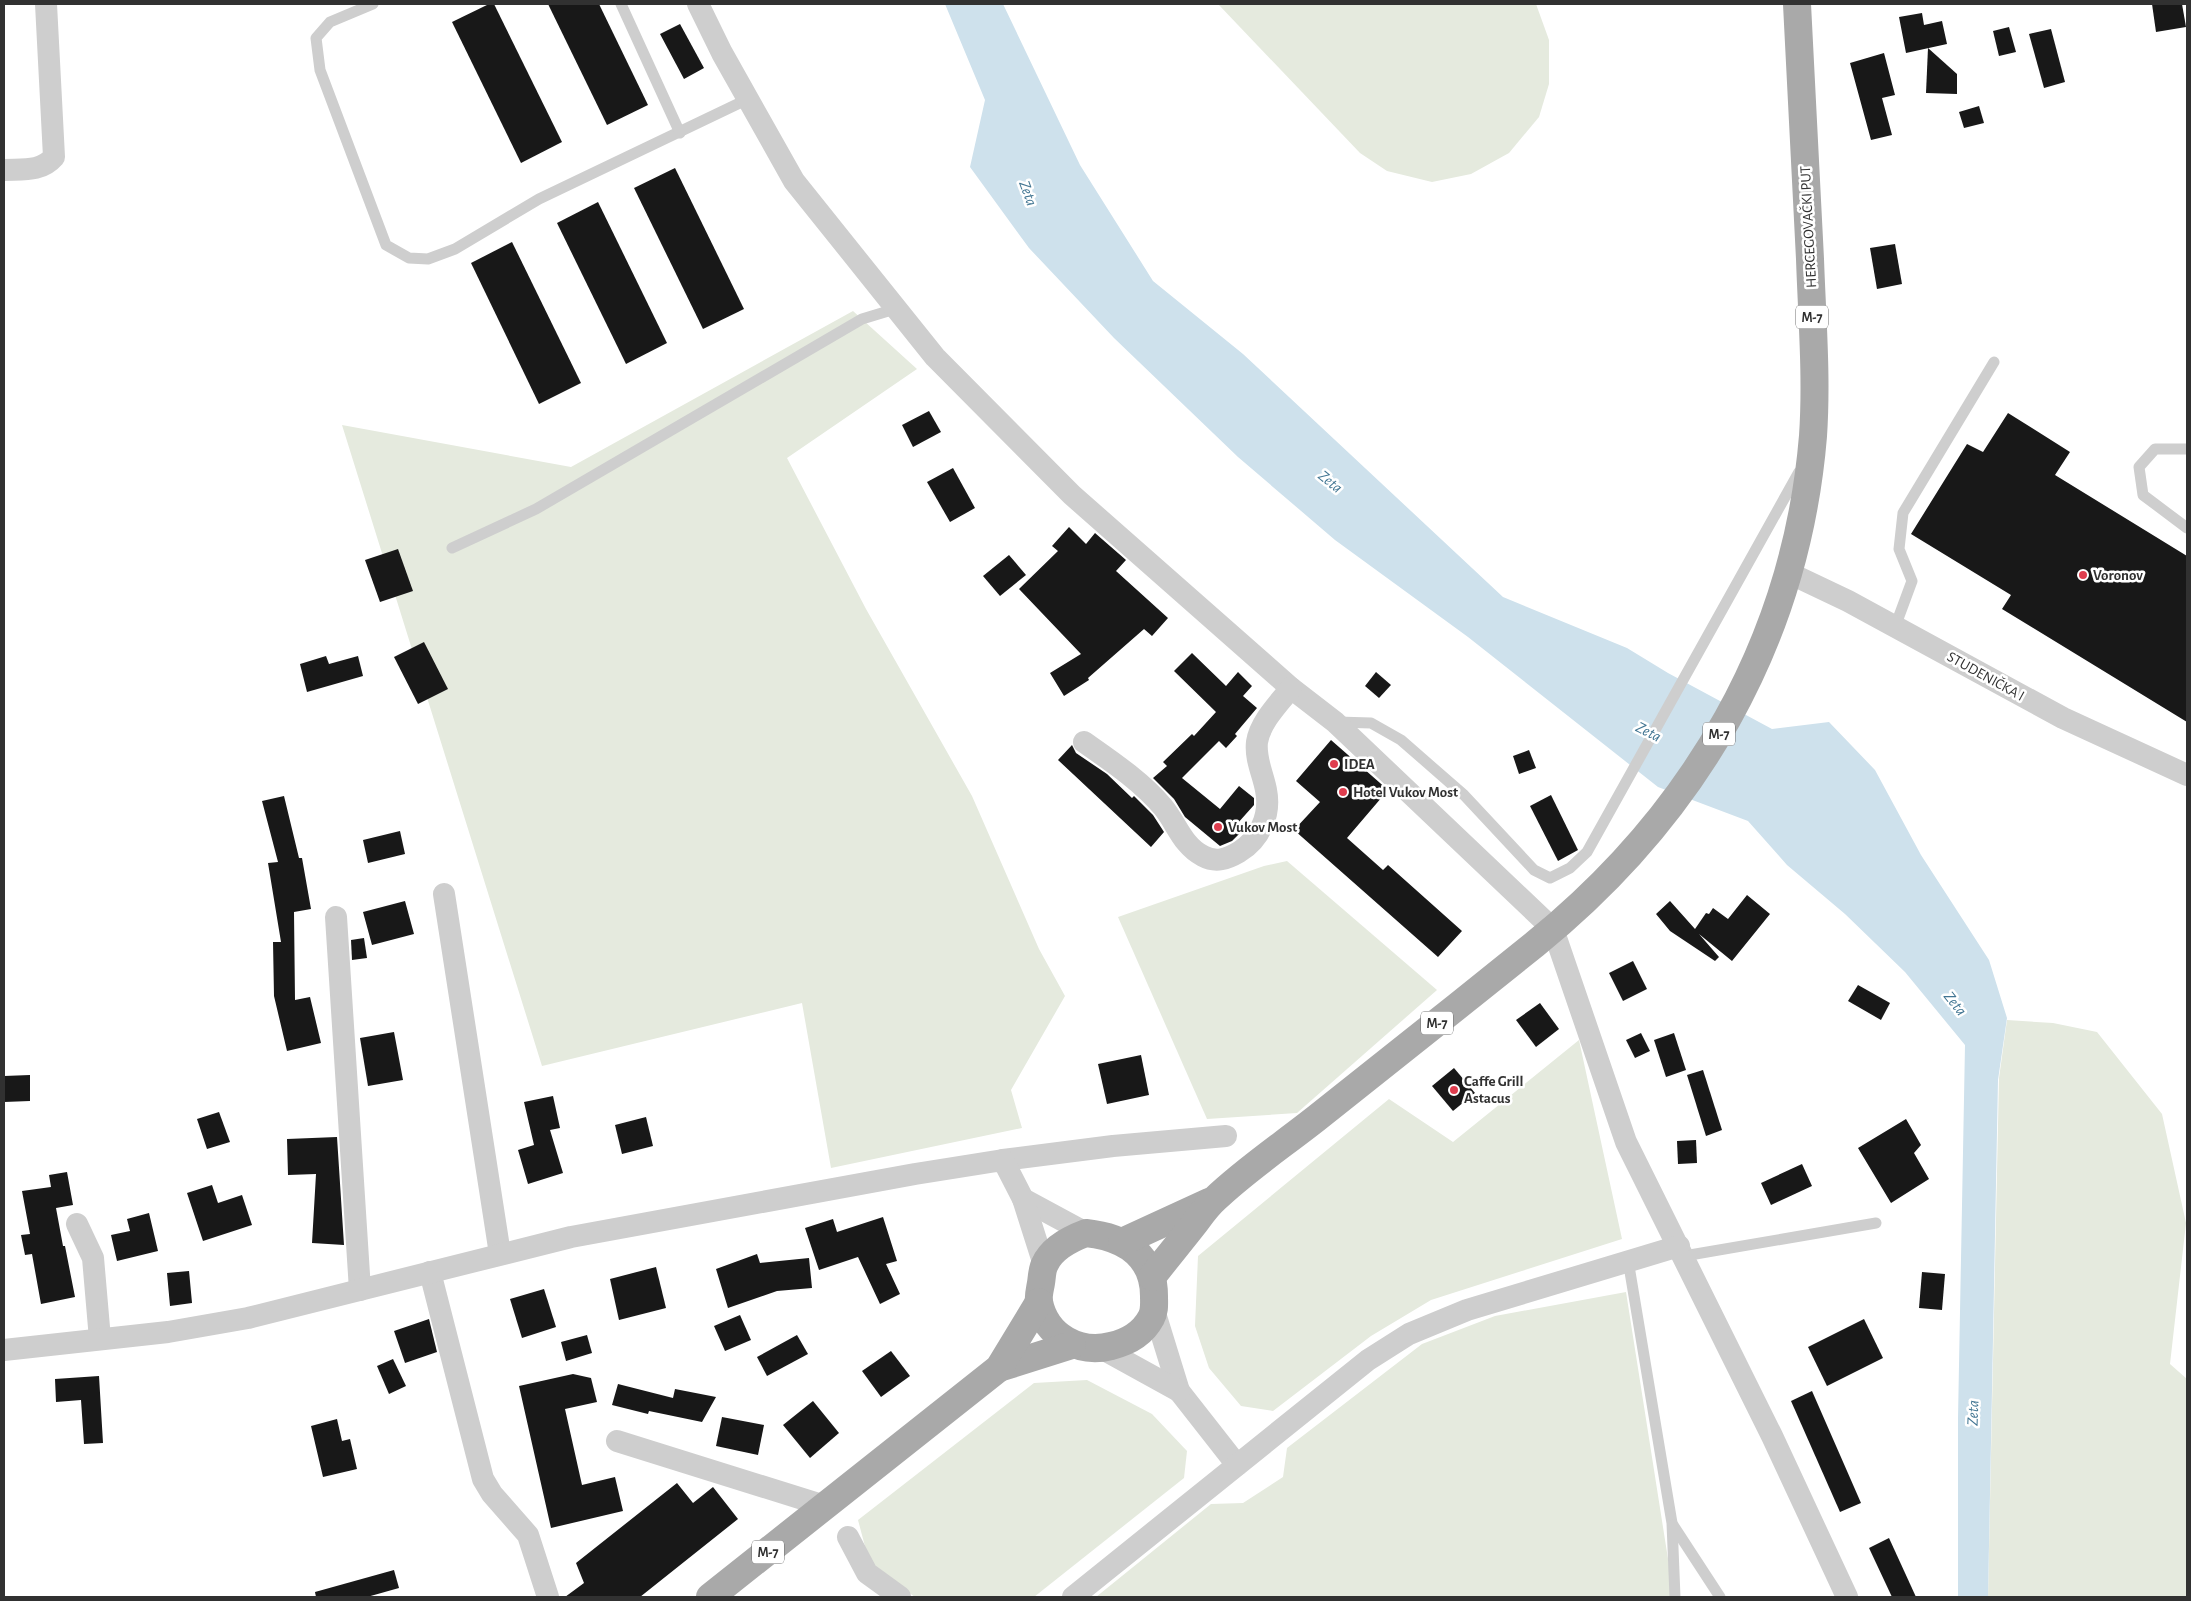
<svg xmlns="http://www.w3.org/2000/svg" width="2191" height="1601" viewBox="0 0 2191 1601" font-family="'Alegreya Sans',sans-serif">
	<rect width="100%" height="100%" fill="#fff"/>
	<!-- green -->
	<g fill="#e5eade">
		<polygon points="1218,4 1536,4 1549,40 1549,84 1539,117 1509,153 1471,174 1432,182 1387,171 1360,153"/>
		<polygon points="853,311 917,369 787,458 866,609 972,796 1039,949 1065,996 1011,1090 1022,1128 831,1168 802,1003 542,1066 342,425 571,467"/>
		<polygon points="1287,861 1437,990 1297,1113 1207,1119 1118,917 1264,866"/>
		<polygon points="2007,1020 2053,1023 2097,1032 2162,1114 2186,1223 2170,1364 2187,1379 2187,1597 1988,1597 1999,1078"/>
		<polygon points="1579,1040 1622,1239 1431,1300 1371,1336 1273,1411 1241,1406 1209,1368 1195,1326 1198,1256 1389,1099 1453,1142"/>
		<polygon points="1626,1292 1674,1597 1096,1597 1211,1504 1243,1503 1283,1477 1287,1448 1422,1344 1495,1316"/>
		<polygon points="1087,1380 1152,1414 1187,1451 1184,1478 1034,1597 915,1597 870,1565 858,1520 1034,1383"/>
	</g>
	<!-- water -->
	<polygon fill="#cee1ec" points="945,4 1003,4 1080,165 1153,281 1243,354 1503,597 1627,648 1668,673 1772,729 1829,722 1875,770 1921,855 1989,960 2007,1018 1998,1080 1988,1597 1958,1597 1958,1419 1965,1045 1905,972 1845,914 1787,865 1748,821 1658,787 1468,637 1335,540 1238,457 1114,338 1029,248 970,167 985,100"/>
	<!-- building -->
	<g fill="#181818">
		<polygon points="489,4 494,4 562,142 521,163 452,22"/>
		<polygon points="548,4 599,4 648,105 607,125"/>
		<polygon points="2152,4 2182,4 2186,27 2156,32"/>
		<polygon points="1922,13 1924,25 1942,21 1947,44 1906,53 1899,17"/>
		<polygon points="680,24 704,68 684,79 660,34"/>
		<polygon points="2009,27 2016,52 1999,56 1993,31"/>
		<polygon points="2051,29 2065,82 2044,88 2029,34"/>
		<polygon points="1928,48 1957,74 1957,94 1926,93"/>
		<polygon points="1884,53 1895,95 1882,98 1892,135 1871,140 1850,63"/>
		<polygon points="1979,106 1984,123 1964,128 1959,112"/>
		<polygon points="675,168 744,309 703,329 634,188"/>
		<polygon points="598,202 667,343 626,364 557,223"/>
		<polygon points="512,242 581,383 539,404 471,263"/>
		<polygon points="1895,244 1902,284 1877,289 1870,248"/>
		<polygon points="929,411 941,432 913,447 902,425"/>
		<polygon points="2008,413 2070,452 2055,475 2187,556 2187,722 2002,609 2011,595 1911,534 1967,444 1983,452"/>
		<polygon points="953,468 975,508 950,522 927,482"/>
		<polygon points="1069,527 1086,544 1095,533 1126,560 1116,571 1168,618 1152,636 1144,629 1088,678 1089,680 1064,696 1050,673 1081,654 1019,589 1058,551 1052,546"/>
		<polygon points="398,549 413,591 380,602 365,560"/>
		<polygon points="1009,555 1026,575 1000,596 983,576"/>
		<polygon points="424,642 448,689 418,704 394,657"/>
		<polygon points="1192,653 1226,686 1238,672 1252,686 1243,696 1257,708 1235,734 1237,736 1226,748 1219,741 1182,778 1220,809 1239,786 1254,798 1254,805 1237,824 1241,832 1232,841 1220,846 1185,817 1174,799 1153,778 1167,766 1163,762 1192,734 1194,736 1216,712 1174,671"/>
		<polygon points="326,656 329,664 358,656 363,676 307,692 300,664"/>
		<polygon points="1376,672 1391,685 1379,698 1365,686"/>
		<polygon points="1331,740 1388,790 1347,838 1383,870 1388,865 1462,931 1438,957 1294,830 1320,802 1296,781"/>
		<polygon points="1072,745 1076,753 1107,774 1132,798 1134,796 1153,815 1164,832 1151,847 1058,760"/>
		<polygon points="1529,750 1536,768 1519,774 1513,756"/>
		<polygon points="1551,795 1578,850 1558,861 1530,806"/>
		<polygon points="284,796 299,858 302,858 311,909 294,912 295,1000 310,997 321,1043 287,1051 274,996 273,942 281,942 268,863 278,862 262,801"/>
		<polygon points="400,831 405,854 368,863 363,840"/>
		<polygon points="1747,895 1770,914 1732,961 1699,934 1719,957 1715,961 1670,931 1656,914 1670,901 1695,929 1706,913 1709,914 1713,908 1728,919"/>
		<polygon points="405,901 414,934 372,945 363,912"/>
		<polygon points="364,938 367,958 352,960 351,940"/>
		<polygon points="1633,961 1647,989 1623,1001 1609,973"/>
		<polygon points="1858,985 1890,1003 1881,1020 1848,1001"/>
		<polygon points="1540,1003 1559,1029 1536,1047 1516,1020"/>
		<polygon points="394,1032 403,1080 368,1086 360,1038"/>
		<polygon points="1641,1033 1650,1051 1635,1058 1626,1040"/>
		<polygon points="1674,1033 1686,1070 1666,1077 1654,1040"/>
		<polygon points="1141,1055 1149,1095 1107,1104 1098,1064"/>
		<polygon points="1454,1068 1475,1093 1453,1111 1432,1086"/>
		<polygon points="1703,1070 1722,1130 1706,1136 1687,1075"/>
		<polygon points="30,1075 30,1101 4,1102 4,1076"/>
		<polygon points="553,1096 560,1128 550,1130 563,1173 528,1184 518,1150 534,1145 524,1102"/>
		<polygon points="219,1112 230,1142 207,1149 197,1119"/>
		<polygon points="646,1117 653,1146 622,1154 615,1125"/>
		<polygon points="1906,1119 1921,1145 1914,1153 1929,1179 1891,1203 1858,1148"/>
		<polygon points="337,1137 344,1245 312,1243 316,1174 288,1175 287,1139"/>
		<polygon points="1696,1140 1697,1163 1678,1164 1677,1141"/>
		<polygon points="1802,1164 1812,1186 1771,1205 1761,1183"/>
		<polygon points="67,1172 73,1205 56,1208 63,1246 65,1246 75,1297 41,1304 32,1254 25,1255 21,1235 30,1234 22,1191 51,1187 49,1175"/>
		<polygon points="212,1185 218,1203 242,1195 252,1225 203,1241 187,1193"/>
		<polygon points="149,1213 158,1251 117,1261 111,1235 130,1231 127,1219"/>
		<polygon points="883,1217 897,1261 886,1264 900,1294 880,1304 858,1257 819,1270 805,1228 833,1219 837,1232"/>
		<polygon points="757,1254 760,1263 809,1258 812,1288 777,1291 728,1308 716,1269"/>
		<polygon points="656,1267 666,1308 619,1320 610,1279"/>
		<polygon points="189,1271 192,1303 170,1306 167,1273"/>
		<polygon points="1922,1272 1945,1274 1942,1310 1919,1308"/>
		<polygon points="544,1289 556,1327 522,1338 510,1299"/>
		<polygon points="740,1315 751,1340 725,1351 714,1326"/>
		<polygon points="429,1319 437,1352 405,1363 394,1331"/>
		<polygon points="1864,1319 1883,1358 1827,1386 1808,1347"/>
		<polygon points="587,1335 592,1353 566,1361 561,1342"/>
		<polygon points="797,1335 808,1354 767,1376 757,1357"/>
		<polygon points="891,1351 910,1376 881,1397 862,1371"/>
		<polygon points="393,1359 406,1386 389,1394 377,1366"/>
		<polygon points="573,1374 591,1378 597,1402 565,1409 582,1485 615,1477 623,1511 551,1528 519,1386"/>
		<polygon points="99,1376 103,1443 84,1444 81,1400 56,1402 55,1379"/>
		<polygon points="618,1384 673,1398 675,1389 716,1397 702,1422 649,1411 648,1414 612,1405"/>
		<polygon points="1812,1391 1861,1503 1840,1512 1791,1401"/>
		<polygon points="813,1401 839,1433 810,1458 783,1425"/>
		<polygon points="722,1417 764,1425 758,1455 716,1446"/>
		<polygon points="337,1419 342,1441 350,1439 357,1469 323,1477 311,1426"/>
		<polygon points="677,1483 693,1503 713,1487 738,1519 640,1597 565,1597 584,1583 576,1563"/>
		<polygon points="1889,1538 1916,1597 1892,1597 1869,1548"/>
		<polygon points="394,1570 399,1588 367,1597 316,1597 315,1592"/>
	</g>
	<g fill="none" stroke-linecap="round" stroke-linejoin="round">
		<!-- service -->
		<g stroke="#cecece" stroke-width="11">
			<polyline points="373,4 330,22 316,38 320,70 386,245 409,258 428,259 455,249 539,199 748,99"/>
			<polyline points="621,4 680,133"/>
			<polyline points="2187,449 2155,449 2139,467 2143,495 2187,528"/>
			<polyline points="452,548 536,509 862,319 895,309"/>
			<polyline points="1895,627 1912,581 1899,549 1903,513 1994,362"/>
			<polyline points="1337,722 1371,723 1401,740 1464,795 1534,870 1550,878 1570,868 1587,852 1799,472"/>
			<polyline points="1684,1256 1876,1223"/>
			<polyline points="1628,1260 1672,1523 1675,1597"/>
			<polyline points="1673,1525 1720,1597"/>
		</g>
		<!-- minor -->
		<g stroke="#cecece" stroke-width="22">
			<polyline points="698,4 722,53 794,181 935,357 1072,495 1291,688 1335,722 1553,929 1626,1142 1772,1436 1847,1597"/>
			<path d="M4 170C23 169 41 172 54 157L46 4"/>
			<polyline points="1787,572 1848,601 2063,718 2187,775"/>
			<path d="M1084 742C1111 761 1141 781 1163 807 1177 824 1182 845 1203 856 1216 863 1227 859 1239 852 1260 839 1271 815 1266 790 1263 774 1255 759 1257 742 1260 722 1279 703 1291 688"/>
			<polyline points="444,894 500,1254"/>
			<polyline points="336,917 360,1290"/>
			<polyline points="1003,1160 1113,1146 1226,1136"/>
			<polyline points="1023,1199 1086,1233"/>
			<polyline points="77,1224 93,1258 100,1339"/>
			<polyline points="430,1272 483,1479 492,1494 528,1535 548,1597"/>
			<polyline points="1154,1310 1179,1391 1237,1465"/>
			<polyline points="1101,1348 1179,1391"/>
			<polyline points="4,1350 168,1332 248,1318 571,1237 915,1174 1003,1160 1023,1199 1044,1265"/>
			<polyline points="617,1441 825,1506"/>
			<polyline points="848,1537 867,1573 900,1597"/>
			<polyline points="1073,1597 1368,1360 1409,1334 1467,1310 1679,1246"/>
		</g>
		<!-- primary -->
		<g stroke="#a9a9a9" stroke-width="28">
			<path d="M1086 1233C1123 1237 1154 1254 1154 1296 1154 1303 1155 1311 1151 1318 1143 1333 1128 1342 1111 1346 1080 1354 1046 1337 1039 1302 1038 1296 1040 1289 1041 1283 1042 1277 1042 1269 1045 1264 1052 1248 1070 1239 1086 1233Z"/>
			<polyline points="1122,1242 1209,1202"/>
			<path d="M1152 1277C1166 1259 1181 1241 1195 1223 1201 1215 1207 1206 1215 1199 1245 1170 1284 1144 1318 1117 1390 1060 1463 1002 1535 944 1694 815 1796 642 1813 436 1817 377 1812 318 1810 259 1805 174 1801 89 1797 4"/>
			<polyline points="999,1368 1072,1345"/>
			<polyline points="710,1597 999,1368 1039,1302"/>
		</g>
	</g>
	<!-- markers -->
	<g fill="#df3d4e" stroke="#fff" stroke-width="2">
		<circle cx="2083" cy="575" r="5"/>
		<circle cx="1334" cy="764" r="5"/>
		<circle cx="1343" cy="792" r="5"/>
		<circle cx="1218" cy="827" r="5"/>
		<circle cx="1454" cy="1090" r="5"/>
	</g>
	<g text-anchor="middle" stroke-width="5" stroke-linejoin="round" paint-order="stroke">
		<!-- shield labels -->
		<g fill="#fff" stroke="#6f6f6f" stroke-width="1">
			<rect x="1796" y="305.5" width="32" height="23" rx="4"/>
			<rect x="1703" y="722.5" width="32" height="23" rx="4"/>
			<rect x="1421" y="1011.5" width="32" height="23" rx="4"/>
			<rect x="752" y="1540.5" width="32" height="23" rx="4"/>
		</g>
		<g font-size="14" font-weight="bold" fill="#313131">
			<text x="1812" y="322">M-7</text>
			<text x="1719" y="739">M-7</text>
			<text x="1437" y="1028">M-7</text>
			<text x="768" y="1557">M-7</text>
		</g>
		<!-- street labels -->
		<g font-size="15" fill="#313131" stroke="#fff">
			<text transform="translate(1808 227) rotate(-93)" y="5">HERCEGOVAČKI PUT</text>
			<text transform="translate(1986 676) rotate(29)" y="5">STUDENIČKA I</text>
		</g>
		<!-- poi labels -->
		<g font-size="15" font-weight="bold" fill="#313131" stroke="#fff" text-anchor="start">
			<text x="2093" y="580">Voronov</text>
			<text x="1344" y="769">IDEA</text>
			<text x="1353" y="797">Hotel Vukov Most</text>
			<text x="1228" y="832">Vukov Most</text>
			<text x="1464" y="1086">Caffe Grill<tspan x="1464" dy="17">Astacus</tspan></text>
		</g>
		<!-- water labels -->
		<g font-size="16" font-style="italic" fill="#417592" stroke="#fff">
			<text transform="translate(1029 193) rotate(70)" y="6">Zeta</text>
			<text transform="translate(1331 481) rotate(39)" y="6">Zeta</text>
			<text transform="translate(1649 731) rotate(27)" y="6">Zeta</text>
			<text transform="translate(1956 1003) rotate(52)" y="6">Zeta</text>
			<text transform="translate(1972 1413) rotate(-88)" y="6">Zeta</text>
		</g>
	</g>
	<!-- border -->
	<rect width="2191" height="1601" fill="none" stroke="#313131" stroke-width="10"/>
</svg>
